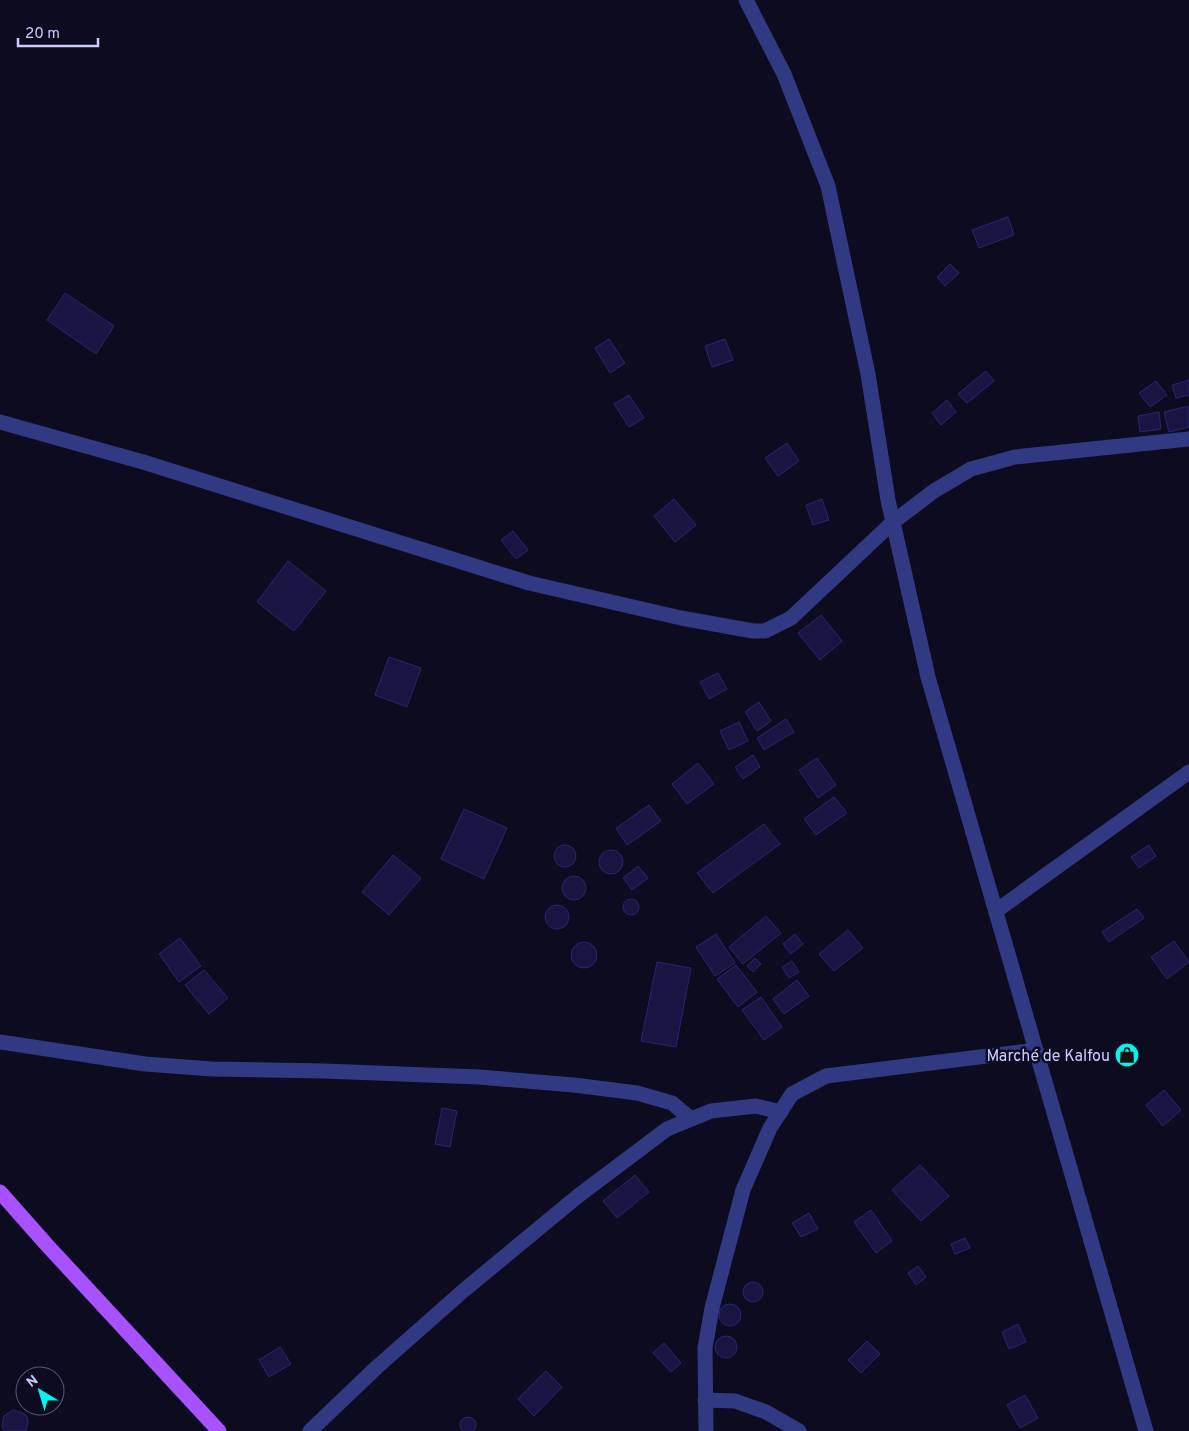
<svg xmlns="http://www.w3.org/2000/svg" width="1189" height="1431" viewBox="0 0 1189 1431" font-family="Overpass,sans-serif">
	<rect width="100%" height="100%" fill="#0c0b20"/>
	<!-- building -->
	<g fill="#191543" stroke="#2b2570">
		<polygon points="1008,217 1014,235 979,248 972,230"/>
		<polygon points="950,264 959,273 945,286 937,277"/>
		<polygon points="65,293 114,326 96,354 47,320"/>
		<polygon points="609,339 625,363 610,373 595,348"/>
		<polygon points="725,339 733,360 712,367 705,346"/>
		<polygon points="986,371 994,381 967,403 958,394"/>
		<polygon points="1189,380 1189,395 1176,398 1172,385"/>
		<polygon points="1156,381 1167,395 1150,407 1139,393"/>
		<polygon points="629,395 644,418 629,427 614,404"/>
		<polygon points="947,400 956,412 941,425 932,413"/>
		<polygon points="1189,406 1189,427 1169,432 1164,412"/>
		<polygon points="1159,412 1161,429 1140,432 1138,416"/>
		<polygon points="787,443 799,461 778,476 765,458"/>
		<polygon points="674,499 696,525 675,542 654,516"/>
		<polygon points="822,499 829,520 813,525 806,505"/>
		<polygon points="513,531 528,550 516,559 501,540"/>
		<polygon points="288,561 326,591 294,631 257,602"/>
		<polygon points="821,615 842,641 820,660 798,633"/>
		<polygon points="389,657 421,668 407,707 375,695"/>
		<polygon points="718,673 727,689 709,699 700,682"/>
		<polygon points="759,702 771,721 757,731 745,712"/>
		<polygon points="786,719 794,732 764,750 757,738"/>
		<polygon points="739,722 748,741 729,750 720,731"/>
		<polygon points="753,755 760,767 743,779 735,767"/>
		<polygon points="817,758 836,785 818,798 799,770"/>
		<polygon points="698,763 714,784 687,804 672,784"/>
		<polygon points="834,797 847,813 816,835 804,819"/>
		<polygon points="649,805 661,821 627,845 616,828"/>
		<polygon points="464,809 507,828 484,879 441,859"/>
		<polygon points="764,824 780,844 713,893 697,873"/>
		<polygon points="1149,845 1156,856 1139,868 1131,857"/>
		<circle cx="565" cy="856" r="11"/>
		<circle cx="611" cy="862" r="12"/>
		<polygon points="393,855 421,878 389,915 362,892"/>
		<polygon points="638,866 648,878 632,890 623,878"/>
		<circle cx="574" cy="888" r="12"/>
		<circle cx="631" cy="907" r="8"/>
		<circle cx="557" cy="917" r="12"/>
		<polygon points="1137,909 1144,918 1109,942 1102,932"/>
		<polygon points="766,916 781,933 743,964 729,947"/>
		<polygon points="848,930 863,948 834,971 819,954"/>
		<polygon points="716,934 735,963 715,976 696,947"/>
		<polygon points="795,934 803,944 791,954 783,944"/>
		<polygon points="180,938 201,966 179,982 159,954"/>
		<polygon points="1174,941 1189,962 1167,979 1151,957"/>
		<circle cx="584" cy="955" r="13"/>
		<polygon points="755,958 761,964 753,972 747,966"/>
		<polygon points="792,961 799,972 789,978 782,967"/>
		<polygon points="657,962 691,968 676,1047 641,1041"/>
		<polygon points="736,965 757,992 738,1007 717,979"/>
		<polygon points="204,970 228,998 209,1014 185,985"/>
		<polygon points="797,980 809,996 784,1014 773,999"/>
		<polygon points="761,997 782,1027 764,1040 742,1010"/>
		<polygon points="1164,1090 1181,1110 1163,1126 1146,1105"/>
		<polygon points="442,1108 457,1111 450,1147 435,1144"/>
		<polygon points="920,1165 949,1196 921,1221 892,1190"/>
		<polygon points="635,1175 649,1192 617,1218 603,1201"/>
		<polygon points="871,1210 892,1241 876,1253 854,1222"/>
		<polygon points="809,1213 818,1229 801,1237 792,1223"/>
		<polygon points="965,1238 970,1248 955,1254 951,1244"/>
		<polygon points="918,1266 926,1277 916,1285 908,1273"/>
		<circle cx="753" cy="1292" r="10"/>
		<circle cx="730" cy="1315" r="11"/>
		<polygon points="1018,1324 1026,1342 1009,1349 1002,1332"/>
		<circle cx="726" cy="1347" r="11"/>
		<polygon points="867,1341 880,1354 861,1373 848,1360"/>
		<polygon points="664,1343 681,1363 671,1372 653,1353"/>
		<polygon points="280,1347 291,1364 269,1377 259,1360"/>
		<polygon points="546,1371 562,1387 534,1416 518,1399"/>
		<polygon points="1025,1395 1038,1418 1020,1428 1007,1405"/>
		<polygon points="13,1410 23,1413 27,1417 28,1422 26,1431 4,1431 2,1426 4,1416"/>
		<circle cx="468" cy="1425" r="8"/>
	</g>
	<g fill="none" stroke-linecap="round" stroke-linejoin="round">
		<!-- minor -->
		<g stroke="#323983" stroke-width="15">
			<polyline points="746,0 784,74 828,186 868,374 888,500 928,677 1146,1431"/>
			<polyline points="0,422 143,462 529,583 681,618 753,631 765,631 791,618 893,522 934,491 971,469 1015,457 1189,439"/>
			<polyline points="996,911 1189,772"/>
			<polyline points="0,1042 145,1064 212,1069 324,1071 479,1077 574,1085 637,1093 672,1103 691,1119"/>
			<polyline points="705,1400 735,1401 766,1412 799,1431"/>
			<polyline points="310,1431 377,1367 463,1291 578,1196 667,1129 711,1111 756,1106 781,1112"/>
			<polyline points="706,1431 705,1348 712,1308 743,1190 770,1128 792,1094 826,1076 1036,1050"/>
		</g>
		<!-- major -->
		<polyline stroke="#a751ff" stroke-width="15" points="0,1192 46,1244 219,1431"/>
	</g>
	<!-- icons -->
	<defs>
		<symbol id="shop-disc" viewBox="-11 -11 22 22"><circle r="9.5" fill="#00f5ee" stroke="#0c0b20"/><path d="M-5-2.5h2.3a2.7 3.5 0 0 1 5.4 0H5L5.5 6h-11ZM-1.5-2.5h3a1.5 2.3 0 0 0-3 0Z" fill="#111"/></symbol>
	</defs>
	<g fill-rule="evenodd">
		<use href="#shop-disc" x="1113" y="1041" width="28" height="28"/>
	</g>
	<g text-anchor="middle" stroke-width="5" stroke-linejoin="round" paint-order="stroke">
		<!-- poi labels -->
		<g font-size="16" fill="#cacbff" stroke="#0c0b20" text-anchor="end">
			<text x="1110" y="1061">Marché de Kalfou</text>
		</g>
	</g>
	<!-- north arrow -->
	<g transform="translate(40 1391) rotate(322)"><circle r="24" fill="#0c0b20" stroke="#585879"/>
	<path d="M0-4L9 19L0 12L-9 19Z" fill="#00f5ee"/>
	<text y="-8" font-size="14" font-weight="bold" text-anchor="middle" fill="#cacbff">N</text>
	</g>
	<!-- scale -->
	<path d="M18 38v8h80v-8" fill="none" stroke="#cacbff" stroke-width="2.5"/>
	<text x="25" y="38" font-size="15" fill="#cacbff" stroke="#0c0b20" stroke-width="4" paint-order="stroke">20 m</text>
</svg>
